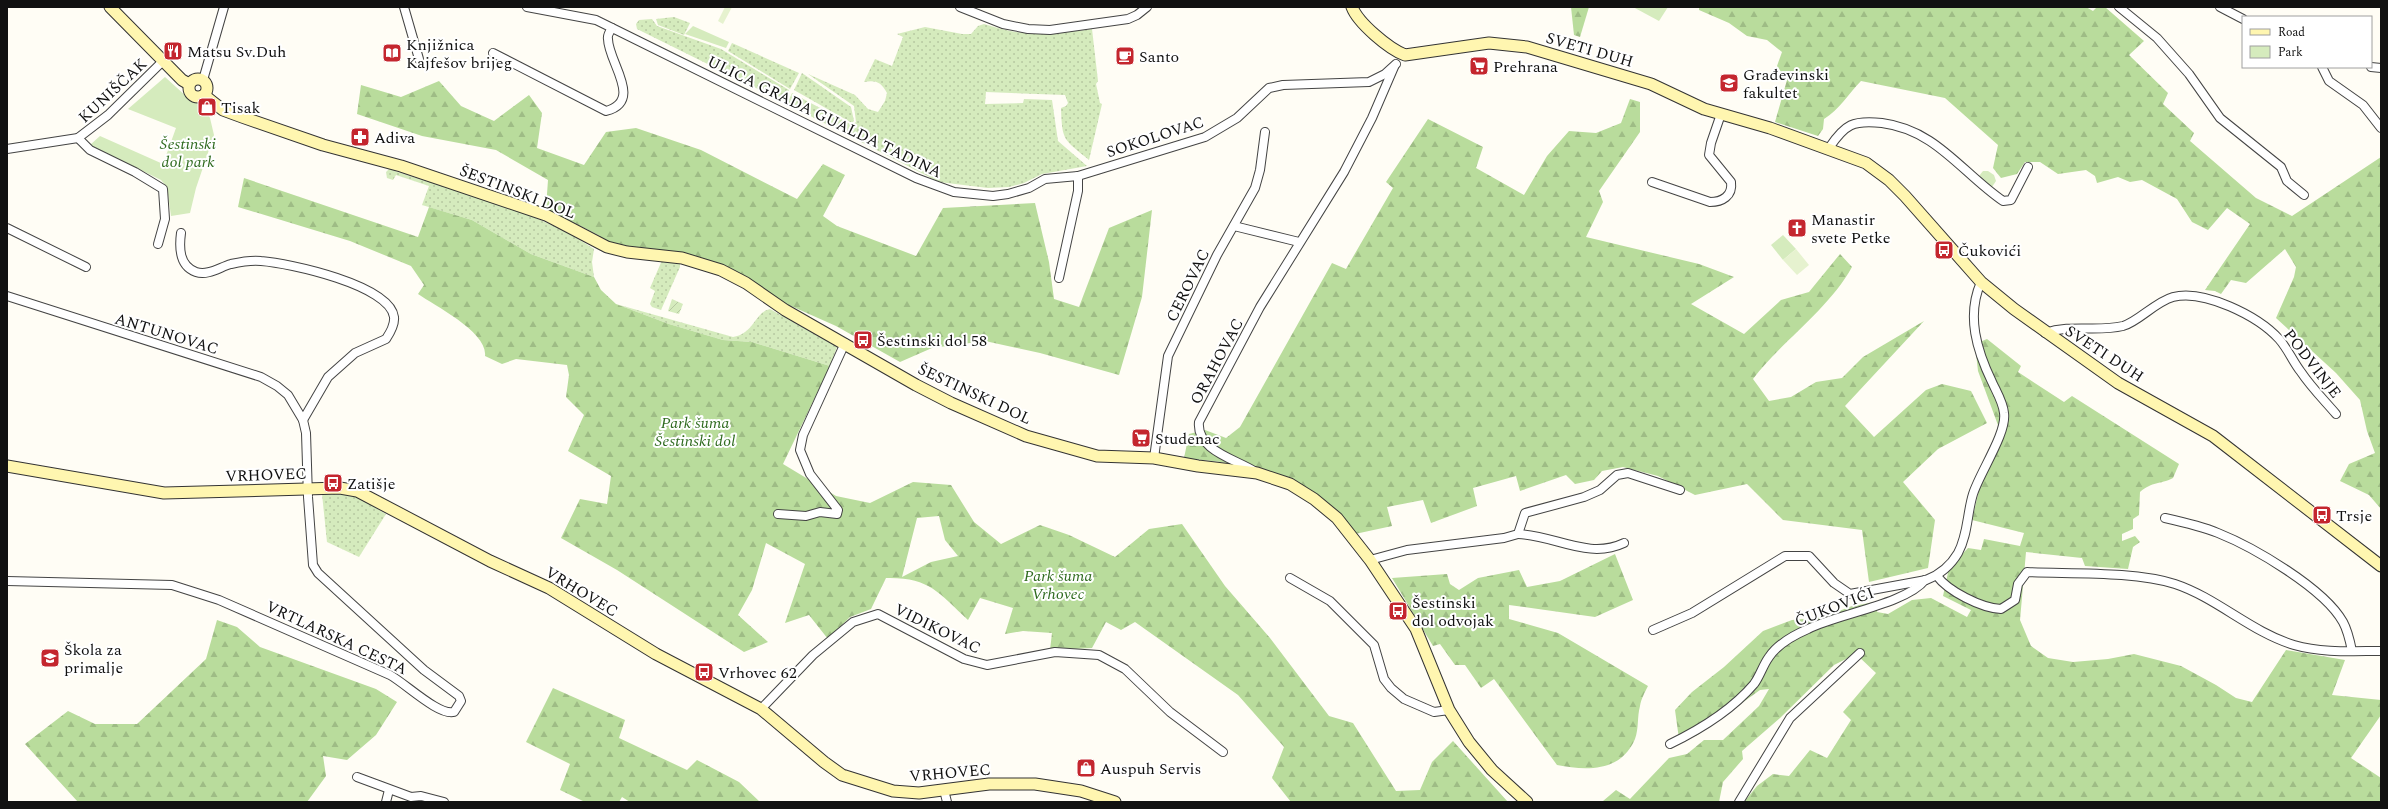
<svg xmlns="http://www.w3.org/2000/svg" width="2388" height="809" viewBox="0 0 2388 809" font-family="Spectral,serif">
	<defs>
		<pattern id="grass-dots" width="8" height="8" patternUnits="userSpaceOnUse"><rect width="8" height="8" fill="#d5ebbd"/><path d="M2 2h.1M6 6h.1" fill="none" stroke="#b6c8a1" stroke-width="1.8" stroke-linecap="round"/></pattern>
		<pattern id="forest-firs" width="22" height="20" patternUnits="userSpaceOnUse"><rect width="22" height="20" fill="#b9dc9c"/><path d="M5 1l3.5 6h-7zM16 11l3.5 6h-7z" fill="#9ebc85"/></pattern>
		<pattern id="garden-furrows" width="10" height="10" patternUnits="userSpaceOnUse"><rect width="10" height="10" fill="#d5ebbd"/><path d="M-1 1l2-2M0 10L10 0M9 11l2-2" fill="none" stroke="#b6c8a1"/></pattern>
	</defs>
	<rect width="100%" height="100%" fill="#fffdf5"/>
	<!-- grass -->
	<g fill="url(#grass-dots)">
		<polygon points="674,17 690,23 684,35 658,25 656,19"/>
		<polygon points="652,19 657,26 721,49 789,90 784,102 637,29 636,24 639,20"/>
		<path d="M984 24C1027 38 1049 34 1092 29L1098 81 1096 84 1100 103 1102 104 1089 160C1064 139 1062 142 1061 108L1066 106 1068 103 1065 95 986 92 985 104 1023 103 1024 99 1052 100 1058 141 1087 166 1042 174 1024 183 1009 187 988 188 939 182 787 104 792 93 852 125 856 122 854 106 808 74 855 95 868 109 878 112 885 101 887 93C881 82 876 80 864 82L875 59 892 66 903 37 897 34 925 27 962 34H971L978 26Z"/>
		<polygon points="732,43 799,73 790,89 728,51"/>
		<polygon points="802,73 851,107 854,121 852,123 794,90"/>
		<path d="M389 169C458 193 533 208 594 249L592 262 594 277 531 254 472 220 422 205 429 186 396 175 393 180 387 178 386 172Z"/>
		<polygon points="663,258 680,261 680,267 661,310 652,307 650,304 655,291 650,288"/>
		<path d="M616 304 733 337C754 334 755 312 770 309L837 347 830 366 752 342 723 340 669 324Z"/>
		<polygon points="342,493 358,497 386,514 359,557 327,542 322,494"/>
	</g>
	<!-- forest -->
	<g fill="url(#forest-firs)" fill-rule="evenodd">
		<polygon points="1571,7 1589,7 1580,37 1574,35"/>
		<path d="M1699 7H2086L2093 11 2097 7H2105L2144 41 2129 55 2168 93 2163 104 2194 133 2190 141 2256 198 2292 216 2381 157V509L2369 495 2340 481 2349 464 2375 453 2367 431 2360 400 2336 373 2276 318 2294 277 2296 267 2285 249 2246 283 2231 280 2221 294 2215 291 2205 290 2250 224 2227 208 2208 230 2192 222 2177 199 2142 180 2130 182 2118 177 2097 183 2095 176 2086 170 2058 174 2040 162H2025L2017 174 2001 178 1993 168 1998 145 1945 98 1861 81C1849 93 1839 110 1824 119L1823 129 1818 136 1775 122 1787 80 1777 66 1782 52 1767 40 1747 36 1729 23 1699 10Z"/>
		<polygon points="439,81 461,106 494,121 529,95 542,113 537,148 584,165 606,132 636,128 701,150 797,199 823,164 845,175 823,216 837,226 916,256 943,208 1035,203 1049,262 1054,299 1079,307 1109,228 1152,210 1142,297 1119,375 1040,353 985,341 932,348 900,362 836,326 773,298 750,281 619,246 600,238 600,236 546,208 548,180 496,150 422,136 357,114 361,85 401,97"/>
		<path d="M1630 99 1640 102V132L1599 191 1603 202 1586 237 1699 264 1734 277 1691 304 1744 334 1781 300 1809 292 1840 254 1852 267C1828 310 1783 340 1753 379L1769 401 1791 397 1816 382 1842 378 1863 357 1924 321 1845 406 1874 437 1926 390 1942 384 1971 391 1987 423 1938 449 1903 482 1935 520 1928 568 1869 582 1862 530 1783 520 1747 484 1695 495 1658 476 1623 467 1602 471 1594 480 1575 484 1566 475 1520 491 1516 476 1473 488 1477 506 1431 523 1423 500 1387 507 1392 526 1355 534C1312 472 1254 465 1184 458L1189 434 1205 430 1226 438 1240 427 1332 263 1346 269 1393 188 1386 182 1428 119 1483 147 1476 168 1524 195 1547 156 1569 131 1596 133 1621 123Z"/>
		<path d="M244 178 418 237 429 207 472 220 531 254 594 277 601 290 616 304 669 324 723 340 752 342 830 366 783 464 836 496 870 503 913 482 951 485 974 522 1001 544 1040 525 1069 535 1115 557 1149 529 1182 524 1225 586 1270 638 1329 716 1353 723 1396 791 1420 790 1432 762 1453 741 1508 802H1291L1272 778 1284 747 1238 695 1135 622 1121 630 1106 622 1092 648 1050 650 1052 633 1023 631 1005 634 1013 608 980 598 968 620C938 592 929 577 886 578L871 609 850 617 828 639 809 615 785 623 805 564 766 543 752 590 738 615 768 642 744 652 617 570 561 538 580 499 607 504 611 476 568 451 584 415 566 397 569 375 567 365 516 359 502 364 485 356C488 332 435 306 418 294L424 285 411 266 350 241 238 207ZM939 516 945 540 958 556 931 562 902 577 917 518Z"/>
		<path d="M1987 339 2021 366 2018 372 2064 402 2072 396 2179 464 2173 478C2159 485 2153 481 2140 492L2139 515 2133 519V529L2122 534V541L2135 536 2140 542 2133 547 2128 569 2085 566 2082 558 2026 552 2020 620 2031 646 2048 658 2073 662 2108 659 2134 654 2181 666 2216 685 2236 698 2252 702 2286 650 2345 660 2332 695 2381 700V715L2351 758 2381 778V802H1744L1757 786 1773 774 1789 776 1810 750 1827 758 1851 720 1843 712 1876 673 1856 654 1834 665 1780 718 1742 751 1743 759 1723 782 1719 802 1603 801 1616 790 1630 799 1669 758 1687 754 1704 740H1723L1759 706 1769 689 1760 690 1696 736 1679 739 1675 710 1692 692 1724 667 1763 631 1792 620 1825 617 1849 607 1879 601 1877 612 1888 614 1912 600 1931 598 1967 617 1971 610 1943 596 1949 568 1968 548 1981 550 1984 539 2020 546 2024 533 1972 520 1983 473 2002 436 1978 371 1975 344Z"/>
		<path d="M1615 554 1633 600 1595 617 1509 605V619L1558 633 1648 686C1645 692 1641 699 1640 706 1637 717 1639 728 1635 739 1621 772 1587 771 1557 765L1494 679 1481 688 1465 665H1455L1440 644 1433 646 1392 578 1447 574 1450 584 1459 590 1478 578 1519 570 1527 587 1560 581Z"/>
		<polygon points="217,620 237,627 260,647 376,689 397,702 376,735 347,760 323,756 326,776 307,802 78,802 25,744 68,711 95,724 137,724 206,659"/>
		<polygon points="553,688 625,720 619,738 687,770 697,760 739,782 760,802 630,802 622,797 619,802 585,802 560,790 570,764 526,742"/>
	</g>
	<!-- park -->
	<g fill="#d5ebbd">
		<polygon points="1633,7 1668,7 1659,21"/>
		<polygon points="693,26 729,42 726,48 685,34"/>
		<polygon points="165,77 187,97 202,104 210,118 214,135 196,188 190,213 171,216 167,187 161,180 90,145 100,136 163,164 176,128 128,109"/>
		<polygon points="1983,171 1988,171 1994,175 1996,181 1992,187 1979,176"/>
		<polygon points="1783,235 1796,249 1783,260 1771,245"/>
	</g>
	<!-- garden -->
	<polygon fill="url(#garden-furrows)" points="672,299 683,304 679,314 668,311"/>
	<!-- pitch -->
	<g fill="#e6f2cf">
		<polygon points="725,7 732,7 723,24 718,21"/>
		<polygon points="1796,249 1809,265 1797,275 1783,260"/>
	</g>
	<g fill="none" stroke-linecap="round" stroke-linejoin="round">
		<defs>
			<g id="street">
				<polyline points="404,7 419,59"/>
				<polyline points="527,7 596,20 916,178 954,192 993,196 1008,194 1029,188 1045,179 1078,176 1205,137 1237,118 1269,88 1283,85 1369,82 1385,74 1396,64"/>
				<polyline points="960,7 1003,24 1028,29 1050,30 1128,19 1137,15 1147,7"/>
				<polyline points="2119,7 2157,38 2189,74 2220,118 2281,167 2287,181 2304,195"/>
				<polyline points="2220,7 2243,19"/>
				<path d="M493 53 606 111C644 101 608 62 608 39 607 35 610 31 612 28"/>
				<polyline points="2322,67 2329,81 2363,105 2381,128"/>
				<polyline points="2371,67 2381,68"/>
				<polyline points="203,80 224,7"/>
				<polyline points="78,138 90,150 135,172 163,189 165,219 158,244"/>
				<path d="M1829 148C1845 124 1853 120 1882 123 1936 130 1961 172 2003 201L2011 200 2028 167"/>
				<polyline points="7,149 78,138 108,115 163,61"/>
				<path d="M1652 182 1710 202C1722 202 1733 196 1731 182L1709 155 1711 143 1721 114"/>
				<polyline points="1234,226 1299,242"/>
				<polyline points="7,228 86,267"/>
				<path d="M181 233C179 248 179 266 196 272 208 276 220 267 231 264 240 262 251 260 261 261 289 263 390 285 394 317 395 325 390 333 386 339L355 353 328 377 303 420"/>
				<polyline points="1059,278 1078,191 1078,176"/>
				<path d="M7 296 261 377 277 386 288 395 303 420 306 433 308 497 313 565 318 573 424 670 459 696 461 701 454 712C439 716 406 684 390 675L219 600 172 585 7 581"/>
				<path d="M2045 333C2071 324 2097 332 2123 326 2138 322 2155 302 2173 297 2204 289 2258 316 2279 339 2288 349 2293 362 2301 372 2311 387 2324 400 2336 414"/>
				<polyline points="1154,458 1168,356 1217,255 1255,188 1260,170 1265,132"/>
				<path d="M1254 471C1235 459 1196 450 1199 422L1260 307 1344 172 1372 118 1394 67"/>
				<polyline points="778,514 806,516 820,512 837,514 838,510 810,474 800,450 803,435 845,343"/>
				<path d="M2165 518C2183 522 2201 526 2218 533 2253 547 2324 588 2343 622 2348 631 2350 641 2352 651"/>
				<path d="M1518 534C1555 535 1588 560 1624 543"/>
				<polyline points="1370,560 1407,550 1504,538 1518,534 1525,513 1584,497 1600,490 1617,475 1628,473 1680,490"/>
				<path d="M1937 576C1948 591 1981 608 2001 609L2015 600 2018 584 2027 572C2070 574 2135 571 2175 584 2217 598 2251 632 2294 645 2322 653 2352 651 2381 651"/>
				<polyline points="1290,578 1330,601 1374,645 1384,679 1391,688 1404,699 1434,712 1449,710"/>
				<path d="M1653 630 1692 613 1785 556H1809L1834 583 1850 594 1926 580C1939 575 1951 565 1958 553 1968 535 1967 513 1973 494 1980 472 2007 433 2004 413 2003 402 1996 391 1992 382 1977 351 1966 316 1981 282"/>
				<polyline points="761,709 813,655 853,622 878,614 964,659 987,665 1055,652 1099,655 1125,669 1170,712 1223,752"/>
				<path d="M1670 744C1701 729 1731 711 1754 684 1760 676 1763 665 1769 657 1777 645 1794 635 1808 629 1837 614 1906 604 1925 580"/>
				<polyline points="357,777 411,797 421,796 444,802"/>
				<polyline points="944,790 947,802"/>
				<polyline points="386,802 389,790"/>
				<polyline points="1739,802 1790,718 1860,653"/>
			</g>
			<g id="secondary">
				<polyline points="110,7 182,80 189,84"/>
				<path d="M1352 7C1358 23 1389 49 1405 55L1489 43 1527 47 1651 84 1704 109 1770 128 1866 163 1889 180 1905 196 1981 282 2014 309 2118 383 2213 436 2381 566"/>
				<circle cx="198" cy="88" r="9"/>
				<polyline points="204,95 223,110 242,117 323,145 401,166 546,215 607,247 627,252 682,258 721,270 746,283 785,310 916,385 951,403 1026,436 1097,456 1154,458 1198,466 1257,473 1290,484 1314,499 1337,518 1370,560 1416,629 1449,710 1469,742 1492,770 1527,802"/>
				<polyline points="7,466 164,493 340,488 357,491 490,561 549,588 656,654 761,709 824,762 842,775 893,791 919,793 989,784 1035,784 1081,791 1115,802"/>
			</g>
		</defs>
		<!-- street casing -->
		<use href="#street" stroke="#444" stroke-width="10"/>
		<!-- secondary casing -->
		<use href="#secondary" stroke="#333" stroke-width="13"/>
		<!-- street -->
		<use href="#street" stroke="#fff" stroke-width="8"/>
		<!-- secondary -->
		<use href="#secondary" stroke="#fff6b0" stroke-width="11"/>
	</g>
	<!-- icons -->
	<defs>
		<symbol id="restaurant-square" viewBox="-11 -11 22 22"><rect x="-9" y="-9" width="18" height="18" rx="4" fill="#c4262e" stroke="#fff"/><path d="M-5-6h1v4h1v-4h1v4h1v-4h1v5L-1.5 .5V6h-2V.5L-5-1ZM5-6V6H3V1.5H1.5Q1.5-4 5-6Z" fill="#fff"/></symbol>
		<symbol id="library-square" viewBox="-11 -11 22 22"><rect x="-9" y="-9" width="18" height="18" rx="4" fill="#c4262e" stroke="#fff"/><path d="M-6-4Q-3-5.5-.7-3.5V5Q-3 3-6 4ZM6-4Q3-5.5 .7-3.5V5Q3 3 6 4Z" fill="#fff"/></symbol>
		<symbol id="cafe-square" viewBox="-11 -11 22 22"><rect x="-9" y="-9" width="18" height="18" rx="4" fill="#c4262e" stroke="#fff"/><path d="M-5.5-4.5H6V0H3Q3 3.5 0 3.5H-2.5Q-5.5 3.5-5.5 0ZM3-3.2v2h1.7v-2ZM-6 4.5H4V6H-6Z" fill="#fff"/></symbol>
		<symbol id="supermarket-square" viewBox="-11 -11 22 22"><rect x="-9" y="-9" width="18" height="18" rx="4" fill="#c4262e" stroke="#fff"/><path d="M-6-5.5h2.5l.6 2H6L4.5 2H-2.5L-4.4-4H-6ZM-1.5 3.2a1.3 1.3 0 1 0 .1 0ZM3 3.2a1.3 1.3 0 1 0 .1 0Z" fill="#fff"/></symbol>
		<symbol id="university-square" viewBox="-11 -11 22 22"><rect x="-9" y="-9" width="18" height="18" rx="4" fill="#c4262e" stroke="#fff"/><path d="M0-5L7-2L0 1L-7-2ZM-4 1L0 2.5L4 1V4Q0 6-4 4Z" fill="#fff"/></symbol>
		<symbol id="shop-square" viewBox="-11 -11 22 22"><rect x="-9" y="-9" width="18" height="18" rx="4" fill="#c4262e" stroke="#fff"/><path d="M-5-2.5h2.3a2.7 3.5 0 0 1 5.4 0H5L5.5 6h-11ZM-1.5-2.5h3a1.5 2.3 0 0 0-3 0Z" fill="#fff"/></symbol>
		<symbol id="pharmacy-square" viewBox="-11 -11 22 22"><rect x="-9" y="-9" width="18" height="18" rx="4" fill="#c4262e" stroke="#fff"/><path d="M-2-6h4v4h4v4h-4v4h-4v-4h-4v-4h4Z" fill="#fff"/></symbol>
		<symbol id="church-square" viewBox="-11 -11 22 22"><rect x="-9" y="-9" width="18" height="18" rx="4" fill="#c4262e" stroke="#fff"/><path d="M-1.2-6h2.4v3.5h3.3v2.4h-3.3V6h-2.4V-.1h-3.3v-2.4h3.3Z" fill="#fff"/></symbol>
		<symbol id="bus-square" viewBox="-11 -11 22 22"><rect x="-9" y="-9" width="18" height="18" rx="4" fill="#c4262e" stroke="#fff"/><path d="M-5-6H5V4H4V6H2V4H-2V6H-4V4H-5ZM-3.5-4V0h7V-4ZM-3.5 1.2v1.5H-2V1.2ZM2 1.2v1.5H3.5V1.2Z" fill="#fff"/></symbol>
		<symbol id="school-square" viewBox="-11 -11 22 22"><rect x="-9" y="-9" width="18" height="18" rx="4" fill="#c4262e" stroke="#fff"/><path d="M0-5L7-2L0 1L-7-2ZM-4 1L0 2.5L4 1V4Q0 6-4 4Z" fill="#fff"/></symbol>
	</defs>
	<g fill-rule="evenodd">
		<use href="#restaurant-square" x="162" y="40" width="22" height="22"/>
		<use href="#library-square" x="381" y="42" width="22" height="22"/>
		<use href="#cafe-square" x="1114" y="45" width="22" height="22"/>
		<use href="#supermarket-square" x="1468" y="55" width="22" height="22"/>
		<use href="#university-square" x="1718" y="72" width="22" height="22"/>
		<use href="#shop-square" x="196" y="96" width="22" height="22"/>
		<use href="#pharmacy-square" x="349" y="126" width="22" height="22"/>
		<use href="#church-square" x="1786" y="217" width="22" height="22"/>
		<use href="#bus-square" x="1933" y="239" width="22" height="22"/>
		<use href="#bus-square" x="852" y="329" width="22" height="22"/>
		<use href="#supermarket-square" x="1130" y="427" width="22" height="22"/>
		<use href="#bus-square" x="322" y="472" width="22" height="22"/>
		<use href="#bus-square" x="2311" y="504" width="22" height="22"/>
		<use href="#bus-square" x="1387" y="600" width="22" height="22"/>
		<use href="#school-square" x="39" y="647" width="22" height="22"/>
		<use href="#bus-square" x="693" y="661" width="22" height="22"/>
		<use href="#shop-square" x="1075" y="757" width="22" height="22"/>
	</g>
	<g text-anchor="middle" stroke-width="4" stroke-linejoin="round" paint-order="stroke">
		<!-- poi labels -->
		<g font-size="16" fill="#111" stroke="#fff" text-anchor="start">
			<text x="406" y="50">Knjižnica<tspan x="406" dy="18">Kajfešov brijeg</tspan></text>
			<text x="187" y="57">Matsu Sv.Duh</text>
			<text x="1139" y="62">Santo</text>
			<text x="1493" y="72">Prehrana</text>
			<text x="1743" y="80">Građevinski<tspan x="1743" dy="18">fakultet</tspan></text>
			<text x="221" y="113">Tisak</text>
			<text x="374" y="143">Adiva</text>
			<text x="1811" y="225">Manastir<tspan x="1811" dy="18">svete Petke</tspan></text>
			<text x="1958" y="256">Čukovići</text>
			<text x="877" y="346">Šestinski dol 58</text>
			<text x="1155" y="444">Studenac</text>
			<text x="347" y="489">Zatišje</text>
			<text x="2336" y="521">Trsje</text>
			<text x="1412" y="608">Šestinski<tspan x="1412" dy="18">dol odvojak</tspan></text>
			<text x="64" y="655">Škola za<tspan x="64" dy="18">primalje</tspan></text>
			<text x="718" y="678">Vrhovec 62</text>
			<text x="1100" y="774">Auspuh Servis</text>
		</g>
		<!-- street labels -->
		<g font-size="16" fill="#111" stroke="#fff">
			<text transform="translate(1590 49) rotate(16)" y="6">SVETI DUH</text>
			<text transform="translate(112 90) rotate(-43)" y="6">KUNIŠČAK</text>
			<text transform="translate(825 116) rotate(26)" y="6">ULICA GRADA GUALDA TADINA</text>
			<text transform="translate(1155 136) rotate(-18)" y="6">SOKOLOVAC</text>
			<text transform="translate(518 191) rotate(21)" y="6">ŠESTINSKI DOL</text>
			<text transform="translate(1187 285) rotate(-64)" y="6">CEROVAC</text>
			<text transform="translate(167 333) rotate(17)" y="6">ANTUNOVAC</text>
			<text transform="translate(2105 353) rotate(33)" y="6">SVETI DUH</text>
			<text transform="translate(1216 361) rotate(-62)" y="6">ORAHOVAC</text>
			<text transform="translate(2313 363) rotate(52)" y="6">PODVINJE</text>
			<text transform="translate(975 393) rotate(25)" y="6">ŠESTINSKI DOL</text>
			<text transform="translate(266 474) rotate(-2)" y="6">VRHOVEC</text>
			<text transform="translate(582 591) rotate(31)" y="6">VRHOVEC</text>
			<text transform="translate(1834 606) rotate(-21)" y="6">ČUKOVIĆI</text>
			<text transform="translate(938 628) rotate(26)" y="6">VIDIKOVAC</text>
			<text transform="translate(337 637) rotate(25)" y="6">VRTLARSKA CESTA</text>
			<text transform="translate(950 772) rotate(-5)" y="6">VRHOVEC</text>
		</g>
		<!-- park labels -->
		<g font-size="16" font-style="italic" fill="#2f6b1f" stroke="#fff">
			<text x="188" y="149">Šestinski<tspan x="188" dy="18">dol park</tspan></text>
			<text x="695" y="428">Park šuma<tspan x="695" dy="18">Šestinski dol</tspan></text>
			<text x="1058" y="581">Park šuma<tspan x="1058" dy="18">Vrhovec</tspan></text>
		</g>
	</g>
	<!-- border -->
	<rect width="2388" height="809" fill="none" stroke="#111111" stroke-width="16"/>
	<!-- legend -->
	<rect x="2242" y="16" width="130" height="52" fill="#ffffff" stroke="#a0a0a0"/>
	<rect x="2250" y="29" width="20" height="6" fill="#fff6b0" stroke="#a0a0a0"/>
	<text x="2278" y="36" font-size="12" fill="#111111">Road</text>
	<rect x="2250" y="46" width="20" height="12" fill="#d5ebbd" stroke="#a0a0a0"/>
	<text x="2278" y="56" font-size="12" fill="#111111">Park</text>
</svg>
